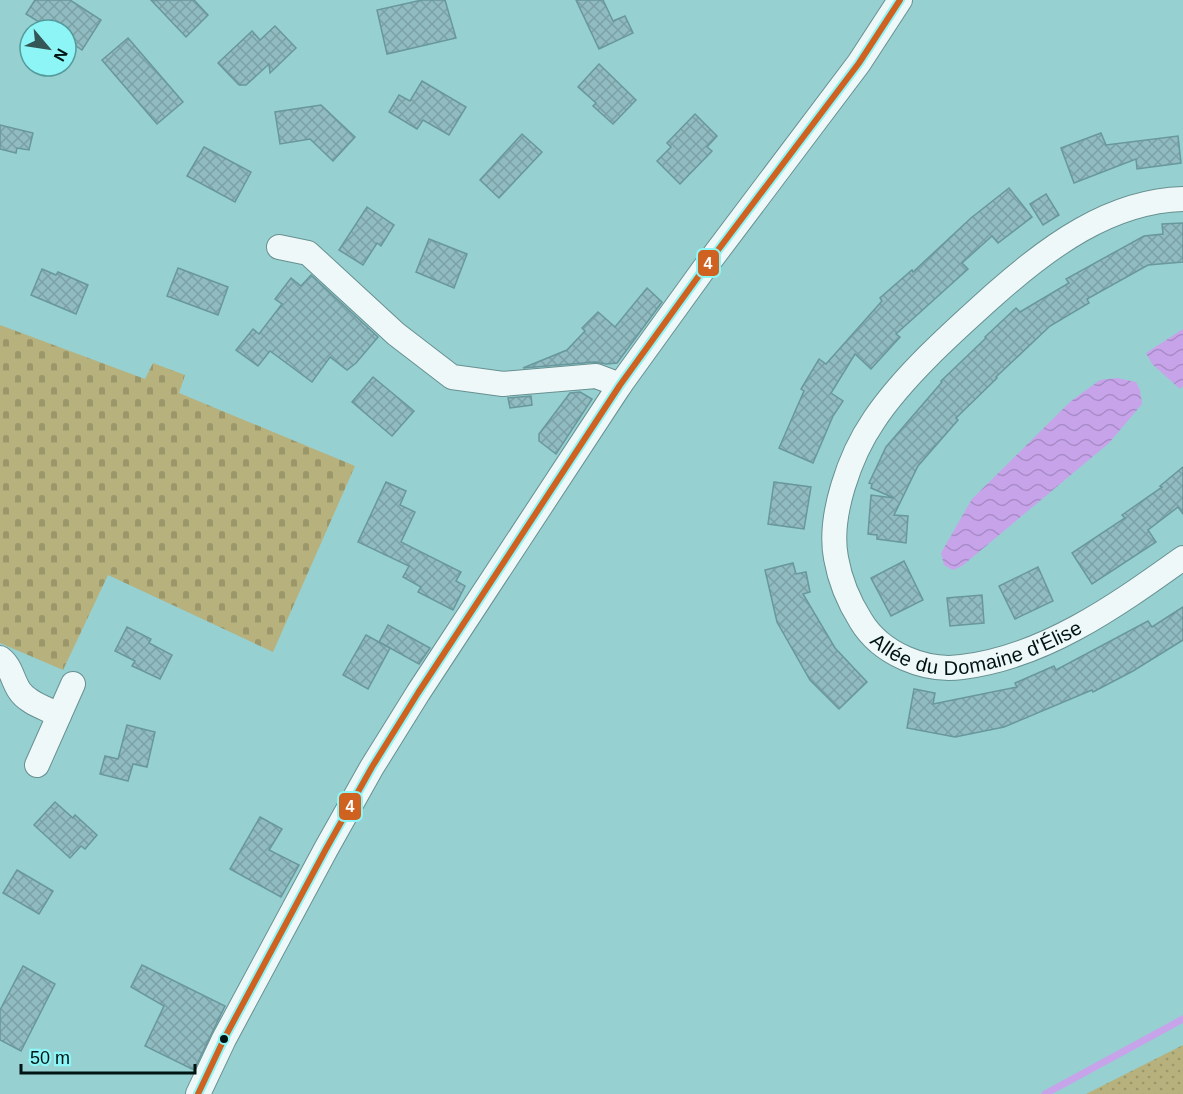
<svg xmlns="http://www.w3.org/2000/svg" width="1183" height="1094" viewBox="0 0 1183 1094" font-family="Helvetica,sans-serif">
	<defs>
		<pattern id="green-dots" width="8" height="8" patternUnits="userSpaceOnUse" patternTransform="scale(1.5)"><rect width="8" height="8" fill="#b6b17d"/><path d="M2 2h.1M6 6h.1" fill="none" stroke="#9b976b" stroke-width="1.8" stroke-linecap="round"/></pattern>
		<pattern id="cemetery-stones" width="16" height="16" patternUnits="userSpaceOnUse" patternTransform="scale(1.5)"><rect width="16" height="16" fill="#b6b17d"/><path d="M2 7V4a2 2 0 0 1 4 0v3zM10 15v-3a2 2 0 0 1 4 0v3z" fill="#9b976b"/></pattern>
		<pattern id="water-waves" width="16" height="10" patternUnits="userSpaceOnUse" patternTransform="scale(1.5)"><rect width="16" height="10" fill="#c7a3ea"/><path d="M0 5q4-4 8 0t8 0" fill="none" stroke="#a98bc8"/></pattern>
		<pattern id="building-cross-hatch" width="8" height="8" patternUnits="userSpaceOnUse" patternTransform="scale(1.5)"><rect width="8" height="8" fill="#90bbc1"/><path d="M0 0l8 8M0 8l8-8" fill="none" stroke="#7aa0a5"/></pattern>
	</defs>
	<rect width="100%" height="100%" fill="#97d0d1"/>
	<!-- green -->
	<polygon fill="url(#green-dots)" points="1183,1045 1183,1094 1086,1094"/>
	<!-- cemetery -->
	<polygon fill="url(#cemetery-stones)" points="0,325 145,379 153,363 185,375 179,393 355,466 273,652 108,575 63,670 0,643"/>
	<!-- water -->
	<g fill="url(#water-waves)">
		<polygon points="1183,329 1183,386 1180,389 1152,364 1146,353"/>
		<polygon points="1117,378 1136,382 1140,390 1142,404 1109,443 962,566 953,570 944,565 941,553 972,499 1071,401 1100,380"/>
	</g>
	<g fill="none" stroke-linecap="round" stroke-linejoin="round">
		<!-- stream -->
		<polyline stroke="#c7a3ea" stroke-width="7" points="1045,1094 1183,1019"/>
	</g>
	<!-- building -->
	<g fill="url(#building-cross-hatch)" stroke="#68979c" stroke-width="1.5">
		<polygon points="35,0 70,0 101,20 82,50 66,39 66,30 52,30 26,14"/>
		<polygon points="151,0 194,0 208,15 186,37"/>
		<polygon points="422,0 445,0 456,38 387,54 377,10"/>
		<polygon points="576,0 603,0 613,21 625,16 633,33 599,49"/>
		<polygon points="275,26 296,48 270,73 269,64 246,85 239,85 218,63 252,31 260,40"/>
		<polygon points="128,38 183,102 157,124 102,60"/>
		<polygon points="599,64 636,100 613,124 593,106 596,103 578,87"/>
		<polygon points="422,81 466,107 449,135 423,120 417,129 389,112 399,95 410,101"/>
		<polygon points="321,105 355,137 333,161 310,139 280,144 275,112"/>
		<polygon points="695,114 717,136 707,147 712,151 680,184 657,161 671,147 667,143"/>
		<polygon points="0,125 33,133 29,150 17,148 16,153 0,149"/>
		<polygon points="1101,133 1106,145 1178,136 1181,163 1137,169 1136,159 1074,183 1061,148"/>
		<polygon points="522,134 542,152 499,198 480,180"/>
		<polygon points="204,147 251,172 235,202 187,176"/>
		<polygon points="1009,188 1032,217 998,243 992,236 962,263 968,269 896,334 900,337 871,369 855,354 831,393 843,401 833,416 813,463 779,448 804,391 801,389 819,359 826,364 882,301 880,298 912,270 913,272 971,218"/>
		<polygon points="1046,194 1059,215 1043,225 1030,204"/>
		<polygon points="367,207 394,225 381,246 377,243 363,265 339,250"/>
		<polygon points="1183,223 1183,262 1148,265 1087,299 1089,303 1050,326 996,377 997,378 956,418 958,420 918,466 894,515 908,516 906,543 877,539 877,535 868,534 871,495 894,498 871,488 872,484 869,483 886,447 942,382 941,381 986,338 985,337 1016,308 1020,312 1069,283 1066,279 1144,236 1163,234 1162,224"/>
		<polygon points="429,239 467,254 454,288 416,272"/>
		<polygon points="178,268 228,287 218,315 167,296"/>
		<polygon points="42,269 56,275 58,272 88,285 76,314 31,295"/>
		<polygon points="311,275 378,337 356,363 347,370 330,357 312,382 270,351 258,366 236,350 253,329 259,334 282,304 275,299 291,278 301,286"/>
		<polygon points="647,288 662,302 617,363 606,364 595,362 523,368 567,350 585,331 582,328 598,312 615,327"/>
		<polygon points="373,377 414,411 392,436 352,402"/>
		<polygon points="580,392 592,399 556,454 539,441 539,434 570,393"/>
		<polygon points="531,396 532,405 510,408 508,398"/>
		<polygon points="1183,467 1183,514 1178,507 1148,530 1156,542 1092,584 1072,553 1125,518 1122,515 1162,487 1160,486"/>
		<polygon points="386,482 406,491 400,505 415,512 401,542 461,572 456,581 465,586 453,610 418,592 421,587 403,577 409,566 358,542"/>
		<polygon points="774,482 811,487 804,529 768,524"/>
		<polygon points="904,561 923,600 891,616 871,578"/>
		<polygon points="793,563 796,574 806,572 810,592 803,594 835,648 867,682 839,709 810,680 777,622 765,570"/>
		<polygon points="1038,567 1053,601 1015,619 999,586"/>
		<polygon points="982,595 984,623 950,626 947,598"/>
		<polygon points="1183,607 1183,640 1133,671 1093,692 1092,690 1004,727 955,737 907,728 914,689 935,693 933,704 1017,687 1015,683 1054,666 1056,670 1148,621 1152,627"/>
		<polygon points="388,625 430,648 419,664 379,642"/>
		<polygon points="127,627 151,639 149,643 172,655 160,679 132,666 135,661 115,651"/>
		<polygon points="366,635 390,648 368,689 343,675"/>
		<polygon points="127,725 155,732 147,767 133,764 128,781 100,774 105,756 118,759"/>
		<polygon points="55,802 73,818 75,815 97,835 85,849 81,846 70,858 34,825"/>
		<polygon points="260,817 282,829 269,850 299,865 281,897 230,869"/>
		<polygon points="17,870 53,891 39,914 3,893"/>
		<polygon points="142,965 225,1006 194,1070 145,1046 164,1006 131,987"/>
		<polygon points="23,966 55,984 21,1051 0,1040 0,1010"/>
	</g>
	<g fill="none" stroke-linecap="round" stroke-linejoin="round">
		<defs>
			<g id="street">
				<path id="s1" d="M1183 199C1110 201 1048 247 995 294 955 330 904 375 874 420 850 455 828 516 836 558 840 581 849 602 861 621 881 654 925 672 962 667 1045 657 1117 605 1183 558"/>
				<polyline points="279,247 308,253 396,334 452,377 503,384 596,376 620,385"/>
				<path d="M0 658C11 666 12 679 19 690 27 703 46 708 59 715"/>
				<polyline points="37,765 73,684"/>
				<polyline points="198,1094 224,1039 326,849 372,767 418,693 620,385 703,270 859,63 900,0"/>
			</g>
		</defs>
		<!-- street casing -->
		<use href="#street" stroke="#679091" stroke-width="26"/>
		<!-- street -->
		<use href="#street" stroke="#eff8f8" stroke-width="24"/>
		<defs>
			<polyline id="bus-1" points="198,1094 224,1039 326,849 372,767 418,693 620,385 703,270 859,63 900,0"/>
		</defs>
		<!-- bus-1 casing -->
		<use href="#bus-1" stroke="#8df5f6" stroke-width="10"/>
		<!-- bus-1 -->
		<use href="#bus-1" stroke="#cf6221" stroke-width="6"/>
	</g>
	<!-- markers -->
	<circle fill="#001414" stroke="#8df5f6" stroke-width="2" cx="224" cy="1039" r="5"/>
	<g text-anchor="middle" stroke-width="4.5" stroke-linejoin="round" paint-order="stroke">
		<!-- street labels -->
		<g font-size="20" fill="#001414" stroke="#8df5f6">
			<text dy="7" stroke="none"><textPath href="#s1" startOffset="736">Allée du Domaine d'Élise</textPath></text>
		</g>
	</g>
	<g stroke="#8df5f6" stroke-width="2">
		<rect x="697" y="249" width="23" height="28" rx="6" fill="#cf6221"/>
		<rect x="338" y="792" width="24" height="29" rx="6" fill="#cf6221"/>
	</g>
	<g font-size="16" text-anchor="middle" font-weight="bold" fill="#fff">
		<text x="708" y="269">4</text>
		<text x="350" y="812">4</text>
	</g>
	<!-- north arrow -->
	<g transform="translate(48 48) rotate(119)"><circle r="28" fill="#8df5f6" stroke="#559b9c" stroke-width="1.5"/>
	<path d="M0-4.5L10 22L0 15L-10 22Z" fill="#355656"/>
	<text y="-9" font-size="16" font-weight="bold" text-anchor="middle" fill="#001414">N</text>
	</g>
	<!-- scale -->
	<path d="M21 1064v9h174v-9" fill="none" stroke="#001414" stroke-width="3"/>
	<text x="30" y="1064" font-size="18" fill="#001414" stroke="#8df5f6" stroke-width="4.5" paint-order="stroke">50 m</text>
</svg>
